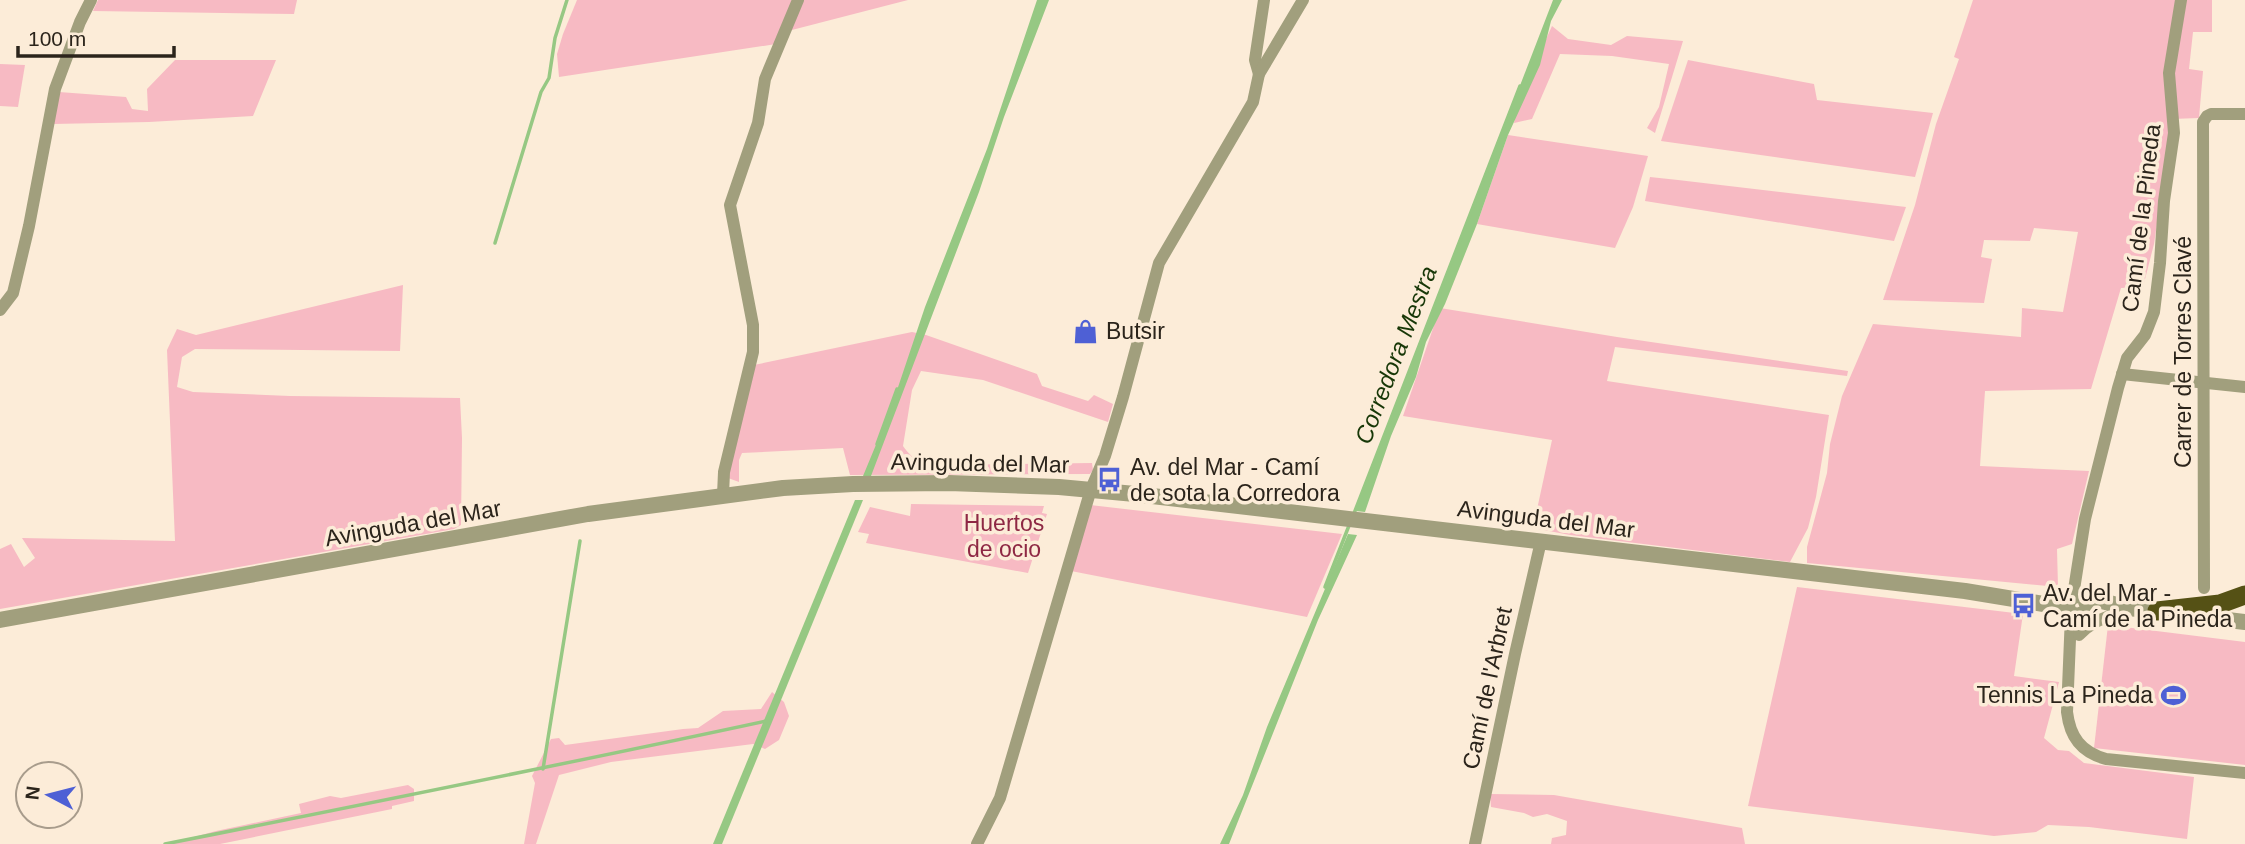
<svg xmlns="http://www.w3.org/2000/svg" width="2245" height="844" viewBox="0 0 2245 844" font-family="Helvetica,sans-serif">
	<rect width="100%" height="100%" fill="#fcecd8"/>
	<!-- green -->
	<g fill="#f7bac3">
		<polygon points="98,0 297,0 294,14 93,11"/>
		<polygon points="577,0 792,0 776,44 559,77 557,54 563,34"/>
		<polygon points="801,0 908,0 788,31"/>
		<polygon points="1973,0 2212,0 2212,32 2193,32 2189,69 2203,71 2199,118 2172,119 2154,244 2143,287 2121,288 2091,389 1985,391 1980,466 2089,471 2072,544 2057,549 2058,587 1807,563 1807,547 1827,473 1830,444 1842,396 1873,324 2021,337 2022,308 2063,312 2078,232 2034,228 2030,241 1984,240 1981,257 1992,259 1984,303 1883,300 1915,205 1936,124 1959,59 1954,57"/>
		<polygon points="1552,26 1568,39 1611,45 1627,36 1683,41 1655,133 1647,128 1659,107 1669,64 1612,56 1560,54 1532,119 1514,123 1518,101"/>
		<polygon points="175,60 276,60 253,116 149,122 53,124 59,92 126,97 132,109 148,111 147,89"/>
		<polygon points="1688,60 1814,84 1817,100 1933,113 1915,177 1661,141"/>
		<polygon points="0,64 25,65 18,107 0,106"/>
		<polygon points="1508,135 1648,156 1633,207 1615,248 1477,224"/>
		<polygon points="1650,177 1678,180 1906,207 1894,241 1645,201"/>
		<polygon points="403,285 400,351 195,349 182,357 177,387 193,392 290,396 460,398 462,438 461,525 454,529 0,609 0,549 11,544 24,567 35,558 22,538 175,541 167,350 177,329 196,335"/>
		<polygon points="1440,308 1617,337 1848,371 1847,376 1615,347 1607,381 1829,415 1816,497 1808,528 1790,562 1570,535 1533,528 1552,440 1403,416"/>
		<path d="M912 332 926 335 1037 374 1042 386 1088 401 1094 395 1113 404 1108 422 983 380 921 371 912 390 903 446C913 460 920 463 937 465L1092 463 1093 470 1090 474 850 475 843 448 742 453 739 460V482L728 478 754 365Z"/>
		<polygon points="911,504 1044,506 1042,513 1047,514 1028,573 866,543 869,534 858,532 870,507 910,516"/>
		<polygon points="1090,505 1342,534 1307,617 1071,571"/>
		<polygon points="1797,587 2023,614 2014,676 2059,682 2044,738 2058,750 2069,751 2084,763 2194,777 2187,839 2089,827 2048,825 2036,832 1994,836 1748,806"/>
		<polygon points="2108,625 2245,642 2245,765 2094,748"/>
		<polygon points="772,692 784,702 789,716 779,740 765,749 753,744 611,762 559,775 536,844 524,844 535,783 532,776 551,739 559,738 565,745 683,729 698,728 723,711 761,709"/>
		<polygon points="408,785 414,789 414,801 392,806 392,809 220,844 168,844 216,831 301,813 299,804 330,796 341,798"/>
		<polygon points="1490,794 1554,795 1742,828 1745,844 1551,844 1552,838 1566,835 1567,821 1547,814 1533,817 1524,813 1491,807"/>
	</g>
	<!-- water -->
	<g fill="#96c883">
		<polygon points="1037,0 1049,0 1004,117 979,192 871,476 863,476 890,411 925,307 987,149"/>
		<polygon points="1553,0 1562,0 1551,21 1540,65 1508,135 1477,224 1445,304 1426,342 1416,377 1391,436 1365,512 1356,511"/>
		<polygon points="855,500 863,500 722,844 713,844"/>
		<polygon points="1348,534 1357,535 1318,620 1229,844 1220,844 1243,795 1267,727"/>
	</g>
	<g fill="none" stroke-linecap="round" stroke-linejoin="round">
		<!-- stream -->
		<g stroke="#96c883" stroke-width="3.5">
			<polyline points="495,243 541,92 549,78 555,38 567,0"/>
			<polyline points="877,444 897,389"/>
			<polyline points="1353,516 1520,86"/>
			<polyline points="1325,587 1350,523"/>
			<polyline points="543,769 580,541"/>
			<path d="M165 844C366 804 566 764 766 721"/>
		</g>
		<!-- minor -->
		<g stroke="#a19f7d" stroke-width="12">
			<polyline points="1259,74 1255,60 1264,0"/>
			<polyline points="0,310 13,293 29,226 55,89 80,22 91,0"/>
			<polyline points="2122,374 2245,387"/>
			<polyline points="723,495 724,472 753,352 753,325 730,205 758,123 765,79 798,0"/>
			<polyline points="2204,588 2203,122 2207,116 2211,114 2245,114"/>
			<polyline points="2073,596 2085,519 2118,388 2127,358 2145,335 2154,312 2160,263 2164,201 2174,133 2169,73 2181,0"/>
			<path d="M2071 615 2067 712C2070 737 2081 752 2106 759L2245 773"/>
			<path d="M2079 635C2095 618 2109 618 2129 608"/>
			<polyline points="977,844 1000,798 1091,489 1105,456 1123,397 1159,263 1253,102 1259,74 1303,0"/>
			<polyline points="1475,844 1515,654 1541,541"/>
		</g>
		<!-- tertiary -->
		<g stroke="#a19f7d" stroke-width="16">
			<path d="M2084 597 2088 606 2086 612 2079 616 2070 614C2064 605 2068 596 2078 595L2129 608 2245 622"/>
			<polyline points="0,620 588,514 783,488 853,484 949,483 1059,487 1135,494 1965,591 2050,605 2068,610"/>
		</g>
		<!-- trunk -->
		<polyline stroke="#555115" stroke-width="19" points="2157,611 2220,604 2245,595"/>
	</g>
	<!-- icons -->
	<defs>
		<symbol id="shop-bare" viewBox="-9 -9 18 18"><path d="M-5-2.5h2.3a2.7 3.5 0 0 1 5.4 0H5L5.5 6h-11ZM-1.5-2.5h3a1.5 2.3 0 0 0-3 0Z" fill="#4e60d5" stroke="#fcecd8" stroke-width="2.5" paint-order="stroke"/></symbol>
		<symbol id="bus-bare" viewBox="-9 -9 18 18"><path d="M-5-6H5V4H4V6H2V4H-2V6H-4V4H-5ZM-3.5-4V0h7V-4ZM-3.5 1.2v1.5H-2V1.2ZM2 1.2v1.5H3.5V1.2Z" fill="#4e60d5" stroke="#fcecd8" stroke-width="2.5" paint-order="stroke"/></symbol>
		<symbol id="stadium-bare" viewBox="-9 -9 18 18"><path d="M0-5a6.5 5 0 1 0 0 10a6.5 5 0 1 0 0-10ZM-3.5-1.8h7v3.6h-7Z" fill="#4e60d5" stroke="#fcecd8" stroke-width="2.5" paint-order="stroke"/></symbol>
	</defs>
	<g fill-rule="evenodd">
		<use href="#shop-bare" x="1068" y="314" width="35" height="35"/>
		<use href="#bus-bare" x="1092" y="462" width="35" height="35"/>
		<use href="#bus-bare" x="2006" y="588" width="35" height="35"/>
		<use href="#stadium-bare" x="2156" y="678" width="35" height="35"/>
	</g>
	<g text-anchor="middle" stroke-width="7" stroke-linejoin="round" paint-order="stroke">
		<!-- street labels -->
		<g font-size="23" fill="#2b241b" stroke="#fcecd8">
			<text transform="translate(2141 218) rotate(-83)" y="8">Camí de la Pineda</text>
			<text transform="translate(2183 352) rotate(-90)" y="8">Carrer de Torres Clavé</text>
			<text transform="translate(980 463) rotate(1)" y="8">Avinguda del Mar</text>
			<text transform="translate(1546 519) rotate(7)" y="8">Avinguda del Mar</text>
			<text transform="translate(413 523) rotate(-10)" y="8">Avinguda del Mar</text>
			<text transform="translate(1487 688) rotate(-78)" y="8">Camí de l'Arbret</text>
		</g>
		<!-- poi labels -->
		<g font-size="23" fill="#2b241b" stroke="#fcecd8" text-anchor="start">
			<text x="1106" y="339">Butsir</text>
			<text x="1130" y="475">Av. del Mar - Camí<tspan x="1130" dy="26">de sota la Corredora</tspan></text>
			<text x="2043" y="601">Av. del Mar -<tspan x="2043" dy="26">Camí de la Pineda</tspan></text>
			<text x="2153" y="703" text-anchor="end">Tennis La Pineda</text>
		</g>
		<!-- park labels -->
		<g font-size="23" fill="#8e2844" stroke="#fcecd8">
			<text x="1004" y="531">Huertos<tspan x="1004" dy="26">de ocio</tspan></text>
		</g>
		<!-- water labels -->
		<g font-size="24" font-style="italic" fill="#173707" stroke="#fcecd8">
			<text transform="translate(1396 355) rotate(-69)" y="8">Corredora Mestra</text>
		</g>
	</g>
	<!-- north arrow -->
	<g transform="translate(49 795) rotate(277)"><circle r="33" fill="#fcecd8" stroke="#a89c8c" stroke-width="2"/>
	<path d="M0-5L12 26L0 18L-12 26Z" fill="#4e60d5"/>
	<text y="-10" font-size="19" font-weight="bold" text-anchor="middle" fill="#2b241b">N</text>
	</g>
	<!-- scale -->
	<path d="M18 46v10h156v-10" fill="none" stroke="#2b241b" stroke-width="3.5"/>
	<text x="28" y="46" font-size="21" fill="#2b241b" stroke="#fcecd8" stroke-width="5" paint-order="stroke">100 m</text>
</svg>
